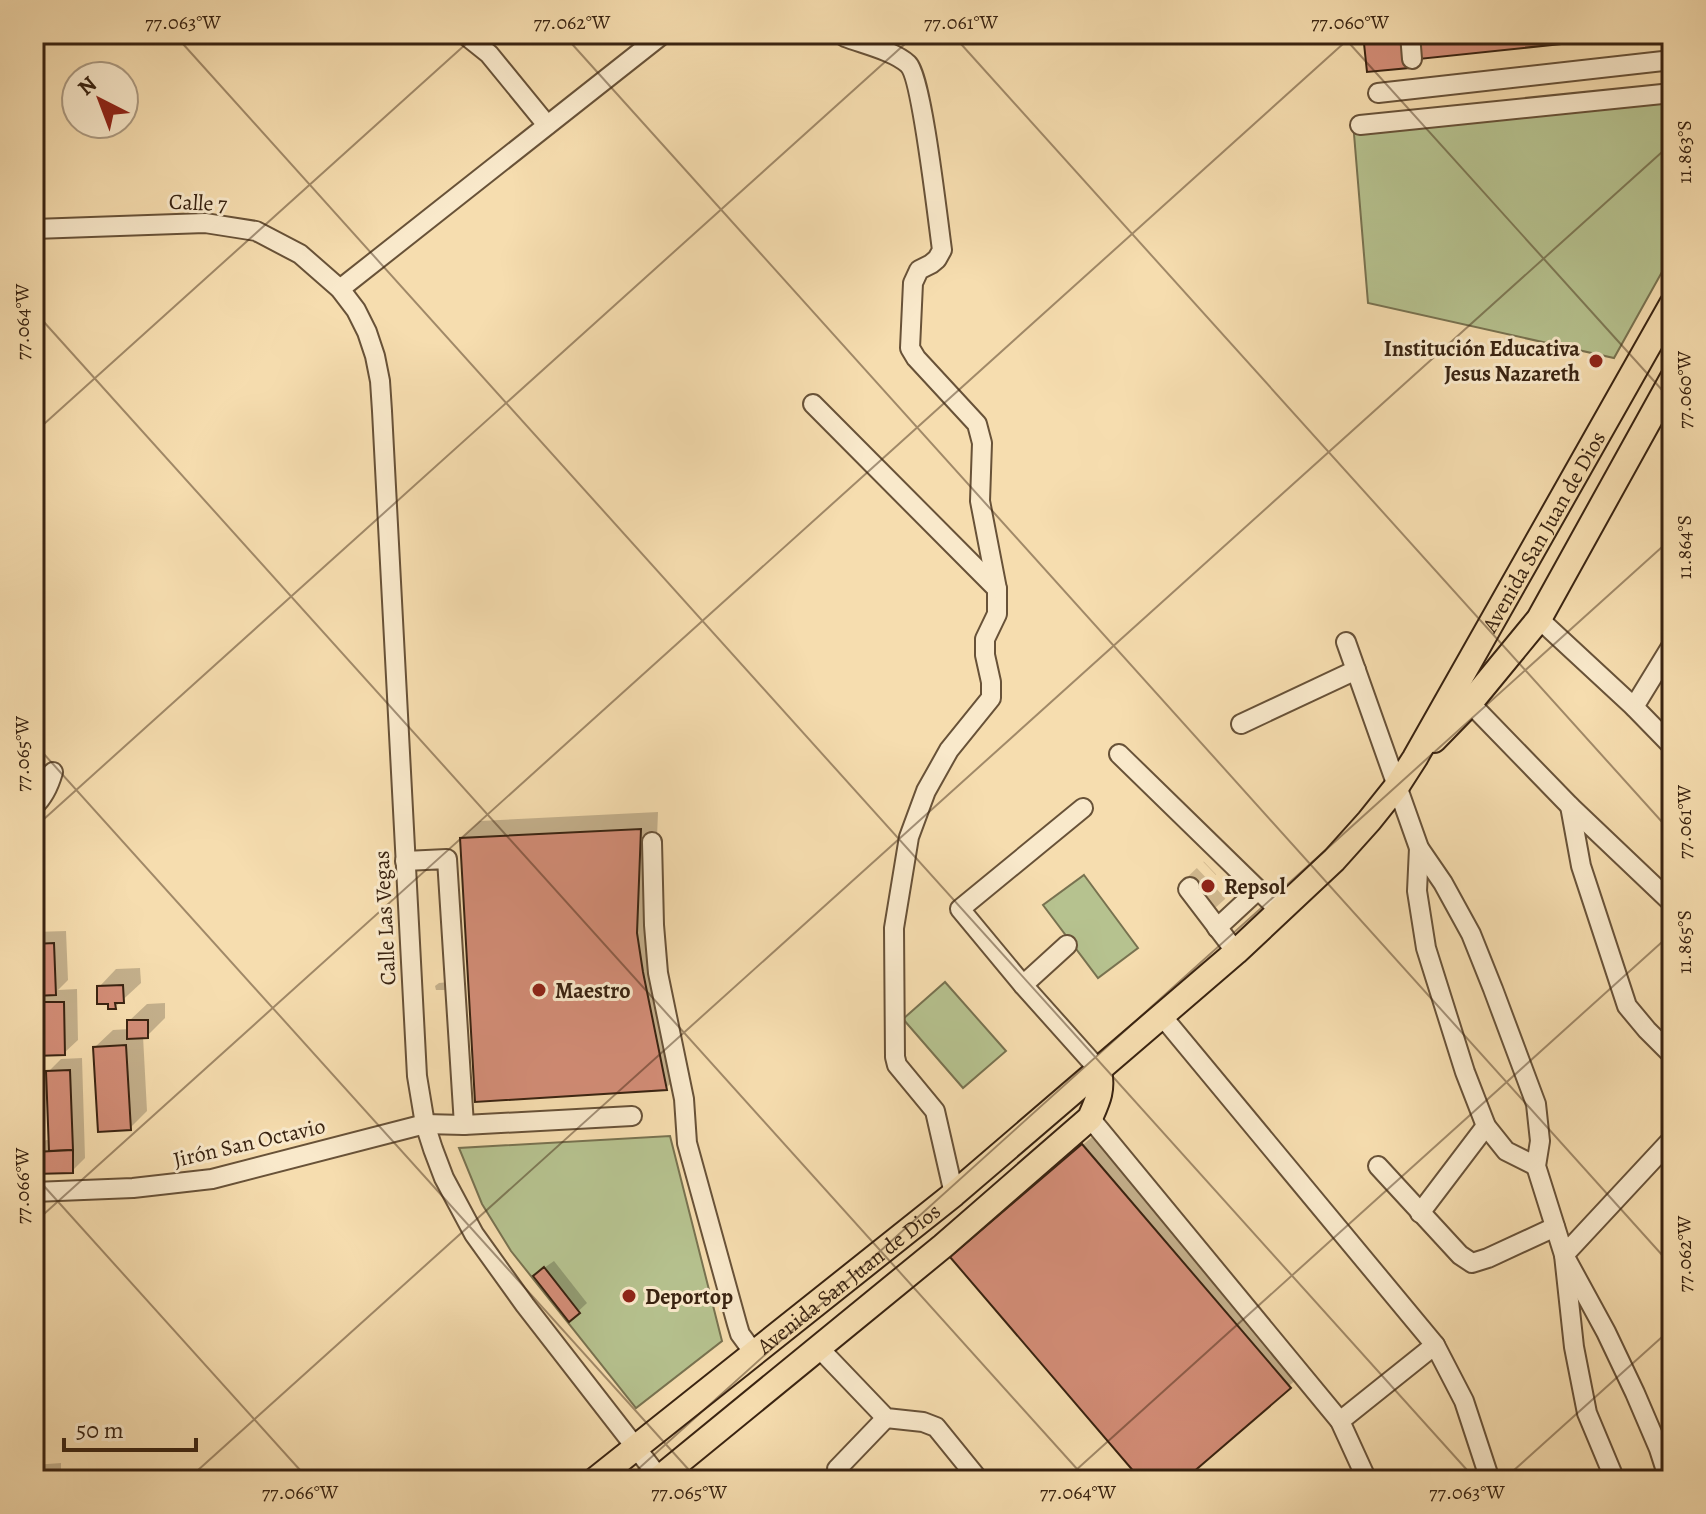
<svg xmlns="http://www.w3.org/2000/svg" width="1706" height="1514" viewBox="0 0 1706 1514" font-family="Alegreya,serif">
	<rect width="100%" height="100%" fill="#f6ddaf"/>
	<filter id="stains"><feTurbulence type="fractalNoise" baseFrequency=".0025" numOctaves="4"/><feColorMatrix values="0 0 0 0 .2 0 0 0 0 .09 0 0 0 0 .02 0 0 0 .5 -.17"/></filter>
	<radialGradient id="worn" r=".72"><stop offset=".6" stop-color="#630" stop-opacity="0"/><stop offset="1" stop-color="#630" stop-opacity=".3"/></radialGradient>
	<!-- green -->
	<g fill="#b6c28f" stroke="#787250" stroke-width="2">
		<polygon points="1672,101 1672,254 1614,358 1368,303 1354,134"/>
		<polygon points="1084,875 1138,948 1098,978 1043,905"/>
		<polygon points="945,982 1006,1051 963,1088 903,1019"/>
		<polygon points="670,1136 722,1341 636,1408 511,1251 482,1204 459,1148"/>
	</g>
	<!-- shadow -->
	<g fill="#0003">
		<polygon points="658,812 654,914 684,1071 666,1088 462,838 480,821"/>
		<polygon points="66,931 68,980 58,990 77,989 78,1040 64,1053 34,1054 34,932"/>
		<polygon points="140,968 141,983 115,1007 99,987 116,969"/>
		<polygon points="449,982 449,986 445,990 436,990 435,986 439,983"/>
		<polygon points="165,1003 165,1018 147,1036 143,1036 147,1111 130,1128 95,1047 113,1030 129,1029 129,1021 147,1004"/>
		<polygon points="82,1058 85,1158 72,1171 34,1172 34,1151 46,1140 50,1140 48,1072 61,1059"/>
		<polygon points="1092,1137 1298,1378 1181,1480 1144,1480 961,1249"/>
		<polygon points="554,1261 587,1303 570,1319 544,1268"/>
		<polygon points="61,1463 61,1480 34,1480 34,1465"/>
	</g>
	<!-- building -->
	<g fill="#d38d77" stroke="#392311" stroke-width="2">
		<polygon points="1363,34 1406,34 1409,68 1367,72"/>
		<polygon points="1416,34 1569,34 1570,43 1419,59"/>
		<polygon points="641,829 637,933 643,972 667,1090 475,1102 460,838"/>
		<polygon points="54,943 56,995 34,996 34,944"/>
		<polygon points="123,985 124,1003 115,1003 116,1009 108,1009 108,1004 97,1004 97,986"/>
		<polygon points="34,1002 64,1002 65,1055 34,1056"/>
		<polygon points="127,1020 148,1020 148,1038 127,1039"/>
		<polygon points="126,1045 131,1130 98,1132 93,1047"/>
		<polygon points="70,1070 73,1150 49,1151 46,1071"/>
		<polygon points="1082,1144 1291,1388 1184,1480 1141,1480 950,1257"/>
		<polygon points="73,1150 73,1173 34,1174 34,1152"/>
		<polygon points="544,1267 580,1313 569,1322 533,1276"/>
	</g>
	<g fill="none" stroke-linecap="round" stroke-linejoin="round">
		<!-- minor-tunnel -->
		<g stroke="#d0b88f" stroke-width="18" stroke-dasharray="18 9" stroke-linecap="butt">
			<polyline points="1190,887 1210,868"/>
			<polyline points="1206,904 1226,886"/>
		</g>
		<defs>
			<g id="minor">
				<polyline points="464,34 489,54 547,125"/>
				<polyline points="1410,34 1412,59"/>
				<path d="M845 37C863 44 894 51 908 64 922 77 938 222 942 250L937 259 931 264 919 270 913 283 910 348 916 358 977 424 982 443 980 501 997 589V614L985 639V655L991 682V698L949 750 926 791 909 837 894 928 895 1057 897 1065 935 1111 954 1194"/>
				<polyline points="1378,93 1672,60"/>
				<polyline points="1360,125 1672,93"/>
				<polyline points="34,229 205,223 256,231 300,254 340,289 356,310 367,332 375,356 380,381 382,411 417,1076 425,1124 433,1149 444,1178 474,1234 525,1305 661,1480"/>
				<polyline points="340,289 663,34"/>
				<polyline points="813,404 997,589"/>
				<polyline points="1539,619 1634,707 1672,746"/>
				<polyline points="1346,642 1419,848 1443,883 1471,934 1493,989 1536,1104 1540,1141 1536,1166 1564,1255 1606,1332 1635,1393 1659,1449 1669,1480"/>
				<polyline points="1470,703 1570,806 1672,903"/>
				<polyline points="1634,707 1672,645"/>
				<polyline points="1241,724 1356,670"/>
				<polyline points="1119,754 1281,912"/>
				<path d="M34 806C44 797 49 786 53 772"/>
				<polyline points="1570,806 1581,866 1627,1006 1647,1030 1672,1055"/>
				<polyline points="1083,808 960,909 1023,985 1099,1070"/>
				<polyline points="652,842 654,925 658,973 684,1099 687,1143 737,1324 740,1334 754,1353"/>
				<polyline points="1419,848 1417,891 1426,948 1465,1072 1486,1126 1506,1151 1536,1166"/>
				<polyline points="405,861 447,859 464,1125"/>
				<polyline points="1190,887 1188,889 1236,952"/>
				<polyline points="1217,928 1258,890"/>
				<polyline points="1023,985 1067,945"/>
				<polyline points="1162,1016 1435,1345 1464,1401 1490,1480"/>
				<polyline points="1090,1118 1340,1421 1367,1480"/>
				<polyline points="1378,1166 1460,1255 1472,1263 1488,1258 1555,1227"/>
				<polyline points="34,1192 133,1188 212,1179 425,1124 464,1125 632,1116"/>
				<polyline points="1420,1213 1486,1126"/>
				<polyline points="819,1348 886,1418 923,1422 936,1427 979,1480"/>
				<polyline points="1340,1421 1435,1345"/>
				<polyline points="837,1469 886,1418"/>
				<polyline points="1615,1480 1587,1413 1574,1347 1564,1255 1672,1139"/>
			</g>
			<g id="major">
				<polyline points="1434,740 1470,703 1539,619 1672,379"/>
				<path id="s1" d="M595 1480 954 1194 1236 952 1334 860 1369 821 1397 786 1415 758 1672 304"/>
				<path d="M657 1480 943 1246 1090 1118C1098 1100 1103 1090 1099 1070"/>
			</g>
		</defs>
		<!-- minor casing -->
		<use href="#minor" stroke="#685238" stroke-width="22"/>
		<!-- major casing -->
		<use href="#major" stroke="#392311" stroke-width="28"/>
		<!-- minor -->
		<use href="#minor" stroke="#f9e9cb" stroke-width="18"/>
		<!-- major -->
		<use href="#major" stroke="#f6ddaf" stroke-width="24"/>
	</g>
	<!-- ticks -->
	<path fill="none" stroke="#392311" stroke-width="2" stroke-opacity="0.45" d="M174 34 1476 1480M563 34 1672 1266M952 34 1672 833M1341 34 1672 401M34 38 38 34M34 311 1087 1480M34 433 477 34M34 743 698 1480M34 828 916 34M34 1175 309 1480M34 1223 1354 34M187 1480 1672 143M626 1480 1672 538M1065 1480 1672 933M1503 1480 1672 1328"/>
	<!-- markers -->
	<g fill="#8f2418" stroke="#f9e9cb" stroke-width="3">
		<circle cx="1596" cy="361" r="8"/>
		<circle cx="1208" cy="886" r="8"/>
		<circle cx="539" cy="990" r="8"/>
		<circle cx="629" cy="1296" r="8"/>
	</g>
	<g text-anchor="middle" stroke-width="6" stroke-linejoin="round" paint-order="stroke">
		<!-- street labels -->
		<g font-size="22" fill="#392311" stroke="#f9e9cb">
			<text transform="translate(198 202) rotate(3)" y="8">Calle 7</text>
			<text dy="8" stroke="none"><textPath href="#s1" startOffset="1356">Avenida San Juan de Dios</textPath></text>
			<text transform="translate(384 918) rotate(-93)" y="8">Calle Las Vegas</text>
			<text transform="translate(249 1142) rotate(-13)" y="8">Jirón San Octavio</text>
			<text dy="8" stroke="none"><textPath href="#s1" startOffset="324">Avenida San Juan de Dios</textPath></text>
		</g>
		<!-- poi labels -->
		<g font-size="22" font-weight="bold" fill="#392311" stroke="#f9e9cb" text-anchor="start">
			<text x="1580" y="356" text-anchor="end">Institución Educativa<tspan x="1580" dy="25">Jesus Nazareth</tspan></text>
			<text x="1224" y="894">Repsol</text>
			<text x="555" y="998">Maestro</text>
			<text x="645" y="1304">Deportop</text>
		</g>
	</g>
	<!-- margin -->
	<rect width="1706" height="1514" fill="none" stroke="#f6ddaf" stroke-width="88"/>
	<!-- north arrow -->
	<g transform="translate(100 100) rotate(318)"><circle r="38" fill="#f9e9cb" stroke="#ac9a81" stroke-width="2"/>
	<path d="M0-6L14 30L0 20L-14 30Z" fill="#8f2418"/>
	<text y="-12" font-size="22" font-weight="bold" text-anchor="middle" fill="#392311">N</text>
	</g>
	<!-- scale -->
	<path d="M64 1438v12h132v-12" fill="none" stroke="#392311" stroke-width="4"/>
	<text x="76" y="1438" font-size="24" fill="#392311" stroke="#f9e9cb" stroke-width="6" paint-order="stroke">50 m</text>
	<rect x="44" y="44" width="1618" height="1426" fill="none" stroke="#392311" stroke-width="3"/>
	<g font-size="20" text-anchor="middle" fill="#392311">
		<text x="183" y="29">77.063°W</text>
		<text x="572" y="29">77.062°W</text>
		<text x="961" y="29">77.061°W</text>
		<text x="1350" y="29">77.060°W</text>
		<text transform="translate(1684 152) rotate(-90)" y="7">11.863°S</text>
		<text transform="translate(22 322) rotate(-90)" y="7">77.064°W</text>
		<text transform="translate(1684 390) rotate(-90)" y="7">77.060°W</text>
		<text transform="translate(1684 547) rotate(-90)" y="7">11.864°S</text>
		<text transform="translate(22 754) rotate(-90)" y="7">77.065°W</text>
		<text transform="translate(1684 822) rotate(-90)" y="7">77.061°W</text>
		<text transform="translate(1684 942) rotate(-90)" y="7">11.865°S</text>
		<text transform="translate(22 1186) rotate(-90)" y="7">77.066°W</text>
		<text transform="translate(1684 1254) rotate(-90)" y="7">77.062°W</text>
		<text x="300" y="1499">77.066°W</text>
		<text x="689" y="1499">77.065°W</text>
		<text x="1078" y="1499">77.064°W</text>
		<text x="1467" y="1499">77.063°W</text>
	</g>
	<rect width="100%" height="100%" filter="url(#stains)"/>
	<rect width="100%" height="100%" fill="url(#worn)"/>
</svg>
